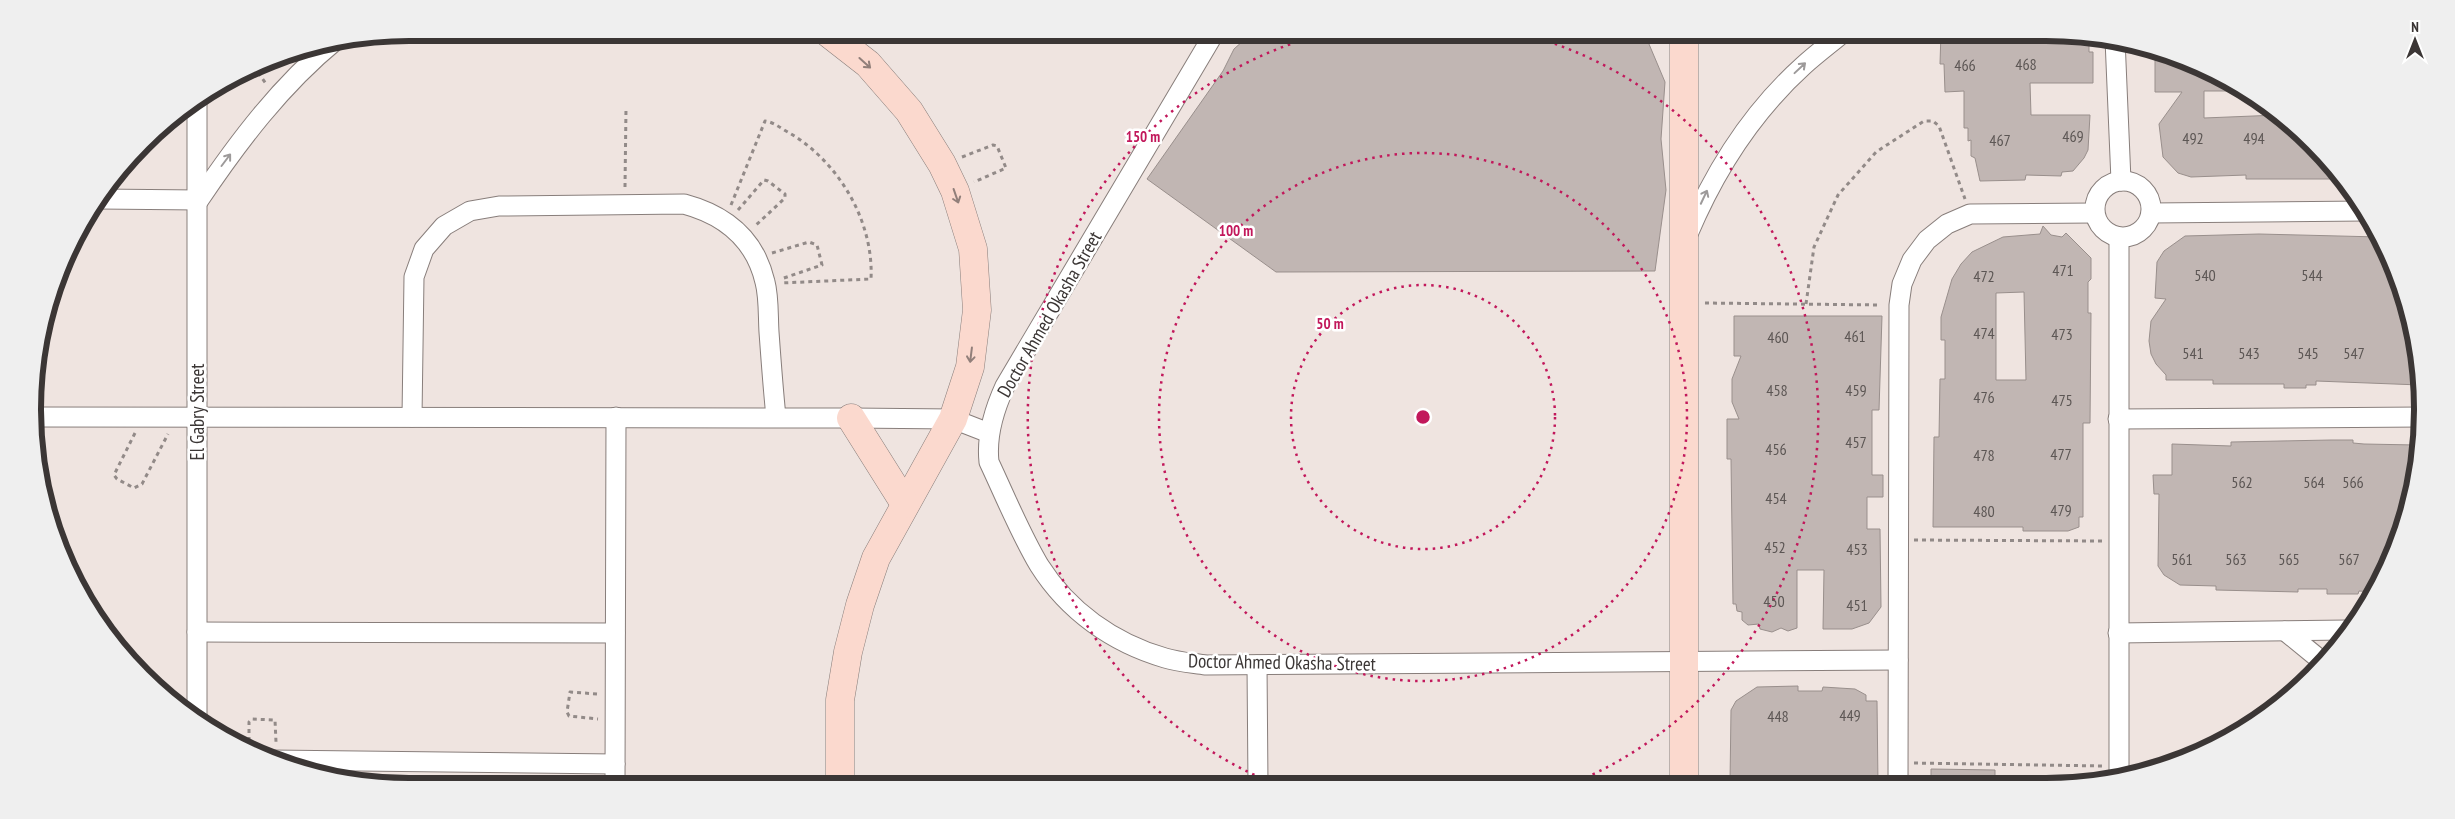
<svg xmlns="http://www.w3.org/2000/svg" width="2455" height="819" viewBox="0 0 2455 819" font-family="'PT Sans Narrow',sans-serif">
	<rect width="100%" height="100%" fill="#efe4e0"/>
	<!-- building -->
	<g fill="#c1b6b3" stroke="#998f8c" fill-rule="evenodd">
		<polygon points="1253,32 1640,32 1646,37 1665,82 1661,139 1666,190 1655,271 1276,272 1147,179 1223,71 1234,49"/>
		<polygon points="1941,32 2029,32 2089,37 2089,52 2093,52 2093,83 2030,83 2031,115 2090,115 2088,150 2084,158 2073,171 2062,172 2061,176 2026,175 2025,180 1980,181 1975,158 1971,156 1971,140 1968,141 1968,128 1964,128 1964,91 1945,92 1944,64 1940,64"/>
		<polygon points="2155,51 2190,61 2245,91 2204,91 2204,118 2278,115 2312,143 2313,157 2324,157 2342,179 2246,179 2246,175 2191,177 2178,173 2163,157 2159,124 2182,92 2155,92"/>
		<path d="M2043 226 2051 235 2062 237 2066 233 2091 258V279L2088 282V313H2091L2090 423H2083V517H2079V527L2068 531H2023V527H1933L1934 437H1939L1940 379H1945V340H1941V317L1952 279 1961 264 1972 252 2003 237 2040 234ZM2024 292 2026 380H1996V293Z"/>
		<polygon points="2259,234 2379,237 2394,266 2415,336 2420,385 2316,381 2316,385 2306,385 2306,388 2284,388 2284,384 2213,384 2213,380 2166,380 2166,375 2156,364 2151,354 2149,341 2151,321 2166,299 2155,298 2157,262 2164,251 2185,236"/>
		<polygon points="1734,316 1882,316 1879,410 1872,410 1872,475 1883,475 1883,497 1867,497 1867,529 1880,529 1881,607 1869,623 1852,629 1823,629 1824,570 1797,570 1797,628 1788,631 1781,628 1772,632 1760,629 1759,624 1748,625 1742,620 1742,612 1737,611 1736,604 1733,604 1731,459 1727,459 1727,419 1739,419 1732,402 1732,379 1741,356 1734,356"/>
		<polygon points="2331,440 2353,440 2353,443 2364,444 2416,445 2415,483 2374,592 2359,591 2358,594 2327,594 2327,589 2298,589 2298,592 2216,590 2216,586 2180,585 2164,575 2158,566 2159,494 2154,494 2153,475 2172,475 2172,444 2231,446 2231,442"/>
		<polygon points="1798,686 1798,691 1822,691 1823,687 1855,689 1866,695 1866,701 1877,701 1878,784 1730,784 1731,710 1736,701 1757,687"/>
		<polygon points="1931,769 1995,770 1995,783 1931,784"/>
	</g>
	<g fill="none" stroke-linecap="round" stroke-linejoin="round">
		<defs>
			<g id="street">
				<path d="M1215 32 1005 386C994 410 986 435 989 462 1005 496 1020 533 1039 565 1068 611 1113 643 1165 658 1178 662 1193 663 1206 665L1898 660"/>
				<polyline points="2115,39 2121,181"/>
				<polyline points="197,104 197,721"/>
				<circle cx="2123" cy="209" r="28"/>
				<path d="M99 199 199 200C238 142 281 85 336 40"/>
				<polyline points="2151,213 2365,211"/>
				<path d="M1688 234C1715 170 1751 113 1803 66 1816 54 1831 43 1844 32"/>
				<polyline points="34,417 851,418 953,419 989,433"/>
				<path d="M412 417 414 277 424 249 444 226 470 211 499 206 684 204C725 215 755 239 765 282 769 297 768 316 769 332 771 360 773 388 776 417"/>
				<polyline points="2118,419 2422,417"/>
				<polyline points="2285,631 2323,662"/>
				<polyline points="197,632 615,633"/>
				<polyline points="2118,633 2347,630"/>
				<polyline points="1257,665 1258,785"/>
				<polyline points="272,760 615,764"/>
				<polyline points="2119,776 2119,238"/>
				<polyline points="1898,784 1899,305 1902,284 1912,260 1927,240 1947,224 1970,214 2094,213"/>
				<polyline points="615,786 616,417"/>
			</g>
			<g id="secondary">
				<polyline points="827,32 868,64 909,111 942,164 955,191 973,249 977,310 970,367 953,419 876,558 860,605 848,652 840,700 840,786"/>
				<polyline points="851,418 905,504"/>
				<polyline points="1684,784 1684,32"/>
			</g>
		</defs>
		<!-- street casing -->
		<use href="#street" stroke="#887e7b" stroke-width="21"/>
		<!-- secondary casing -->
		<use href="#secondary" stroke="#887e7b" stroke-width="29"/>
		<!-- path -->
		<g stroke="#928a88" stroke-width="3" stroke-dasharray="4 4" stroke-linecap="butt">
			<polyline points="280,57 286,64"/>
			<polyline points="267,61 257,71 267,85"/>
			<polyline points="962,157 993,145 997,146 1006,168 974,182"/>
			<polyline points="625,187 626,108"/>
			<path d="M731 205 765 121C773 122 779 127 786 131 837 159 874 220 871 279L781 283"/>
			<polyline points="738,210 764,180 768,181 785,194 785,198 755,226"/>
			<polyline points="772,253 809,242 817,245 822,265 781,279"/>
			<polyline points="1705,303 1881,305"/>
			<polyline points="1806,304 1814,247 1838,195 1876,152 1924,121 1933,121 1939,126 1965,199"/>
			<polyline points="135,433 114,475 117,479 134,488 142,484 168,434"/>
			<polyline points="1914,540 2103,541"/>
			<polyline points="597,694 570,692 567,712 569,716 598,719"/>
			<polyline points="249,749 249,722 252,719 275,720 276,742"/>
			<polyline points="1914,763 2102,766"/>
		</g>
		<!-- street -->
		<use href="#street" stroke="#fff" stroke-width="19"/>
		<!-- secondary -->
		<use href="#secondary" stroke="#fbd9ce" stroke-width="28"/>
	</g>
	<!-- one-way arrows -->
	<defs><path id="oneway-shaft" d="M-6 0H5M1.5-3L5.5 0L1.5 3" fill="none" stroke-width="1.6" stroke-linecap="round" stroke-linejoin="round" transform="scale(1.25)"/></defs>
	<g stroke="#917f7a">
		<use href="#oneway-shaft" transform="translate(865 63) rotate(42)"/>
		<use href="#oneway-shaft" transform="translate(956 196) rotate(71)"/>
		<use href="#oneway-shaft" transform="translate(971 355) rotate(97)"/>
	</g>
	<g stroke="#9d9a9a">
		<use href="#oneway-shaft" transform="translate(1800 68) rotate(-43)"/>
		<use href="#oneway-shaft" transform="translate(226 160) rotate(-53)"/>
		<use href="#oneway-shaft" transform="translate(1704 197) rotate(-65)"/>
	</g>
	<!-- distance rings -->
	<g fill="none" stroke="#c2185b" stroke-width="2.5" stroke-dasharray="2.5 5">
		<circle cx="1423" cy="417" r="132"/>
		<circle cx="1423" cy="417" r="264"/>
		<path d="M1275 784A396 396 0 0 1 1327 33M1519 33A396 396 0 0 1 1571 784"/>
	</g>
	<g text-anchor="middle" stroke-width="5" stroke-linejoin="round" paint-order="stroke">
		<!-- number labels -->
		<g font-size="16" fill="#5c5654">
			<text x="2026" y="70">468</text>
			<text x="1965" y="71">466</text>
			<text x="2073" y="142">469</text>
			<text x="2193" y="144">492</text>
			<text x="2254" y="144">494</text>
			<text x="2000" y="146">467</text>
			<text x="2063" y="276">471</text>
			<text x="2205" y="281">540</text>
			<text x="2312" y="281">544</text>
			<text x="1984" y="282">472</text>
			<text x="1984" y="339">474</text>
			<text x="2062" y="340">473</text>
			<text x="1855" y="342">461</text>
			<text x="1778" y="343">460</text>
			<text x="2193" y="359">541</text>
			<text x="2249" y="359">543</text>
			<text x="2308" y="359">545</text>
			<text x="2354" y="359">547</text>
			<text x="1777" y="396">458</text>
			<text x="1856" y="396">459</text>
			<text x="1984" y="403">476</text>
			<text x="2062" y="406">475</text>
			<text x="1856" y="448">457</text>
			<text x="1776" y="455">456</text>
			<text x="2061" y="460">477</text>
			<text x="1984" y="461">478</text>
			<text x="2242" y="488">562</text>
			<text x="2314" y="488">564</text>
			<text x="2353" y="488">566</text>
			<text x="1776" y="504">454</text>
			<text x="2061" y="516">479</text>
			<text x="1984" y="517">480</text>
			<text x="1775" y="553">452</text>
			<text x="1857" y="555">453</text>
			<text x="2182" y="565">561</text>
			<text x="2236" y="565">563</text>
			<text x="2289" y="565">565</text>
			<text x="2349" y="565">567</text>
			<text x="1774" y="607">450</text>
			<text x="1857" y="611">451</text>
			<text x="1850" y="721">449</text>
			<text x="1778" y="722">448</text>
		</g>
		<!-- street labels -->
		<g font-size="19" fill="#3b3635" stroke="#fff">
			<text transform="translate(1049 314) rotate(-60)" y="7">Doctor Ahmed Okasha Street</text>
			<text transform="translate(197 412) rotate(-90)" y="7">El Gabry Street</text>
			<text transform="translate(1282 662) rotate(1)" y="7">Doctor Ahmed Okasha Street</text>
		</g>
	</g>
	<!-- crop -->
	<path d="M0 0H2455V819H0ZM409 41H2046A368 368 0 0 1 2414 409V410A368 368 0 0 1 2046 778H409A368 368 0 0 1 41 410V409A368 368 0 0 1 409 41Z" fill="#efefef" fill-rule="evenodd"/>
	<path fill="none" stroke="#3b3635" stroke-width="6" d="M409 41H2046A368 368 0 0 1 2414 409V410A368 368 0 0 1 2046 778H409A368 368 0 0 1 41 410V409A368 368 0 0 1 409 41Z"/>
	<circle cx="1423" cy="417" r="8" fill="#c2185b" stroke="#fff" stroke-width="2.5"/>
	<g font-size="15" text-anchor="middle" font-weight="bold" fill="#c2185b" stroke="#fff" stroke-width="5" stroke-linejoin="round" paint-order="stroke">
		<text x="1143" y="142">150 m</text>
		<text x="1236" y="236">100 m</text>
		<text x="1330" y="329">50 m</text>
	</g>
	<!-- north arrow -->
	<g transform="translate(2415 40)" stroke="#ffffff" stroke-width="4" paint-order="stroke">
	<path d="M0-4L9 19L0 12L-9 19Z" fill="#3b3635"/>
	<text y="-8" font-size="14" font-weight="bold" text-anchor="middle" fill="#3b3635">N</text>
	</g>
</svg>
